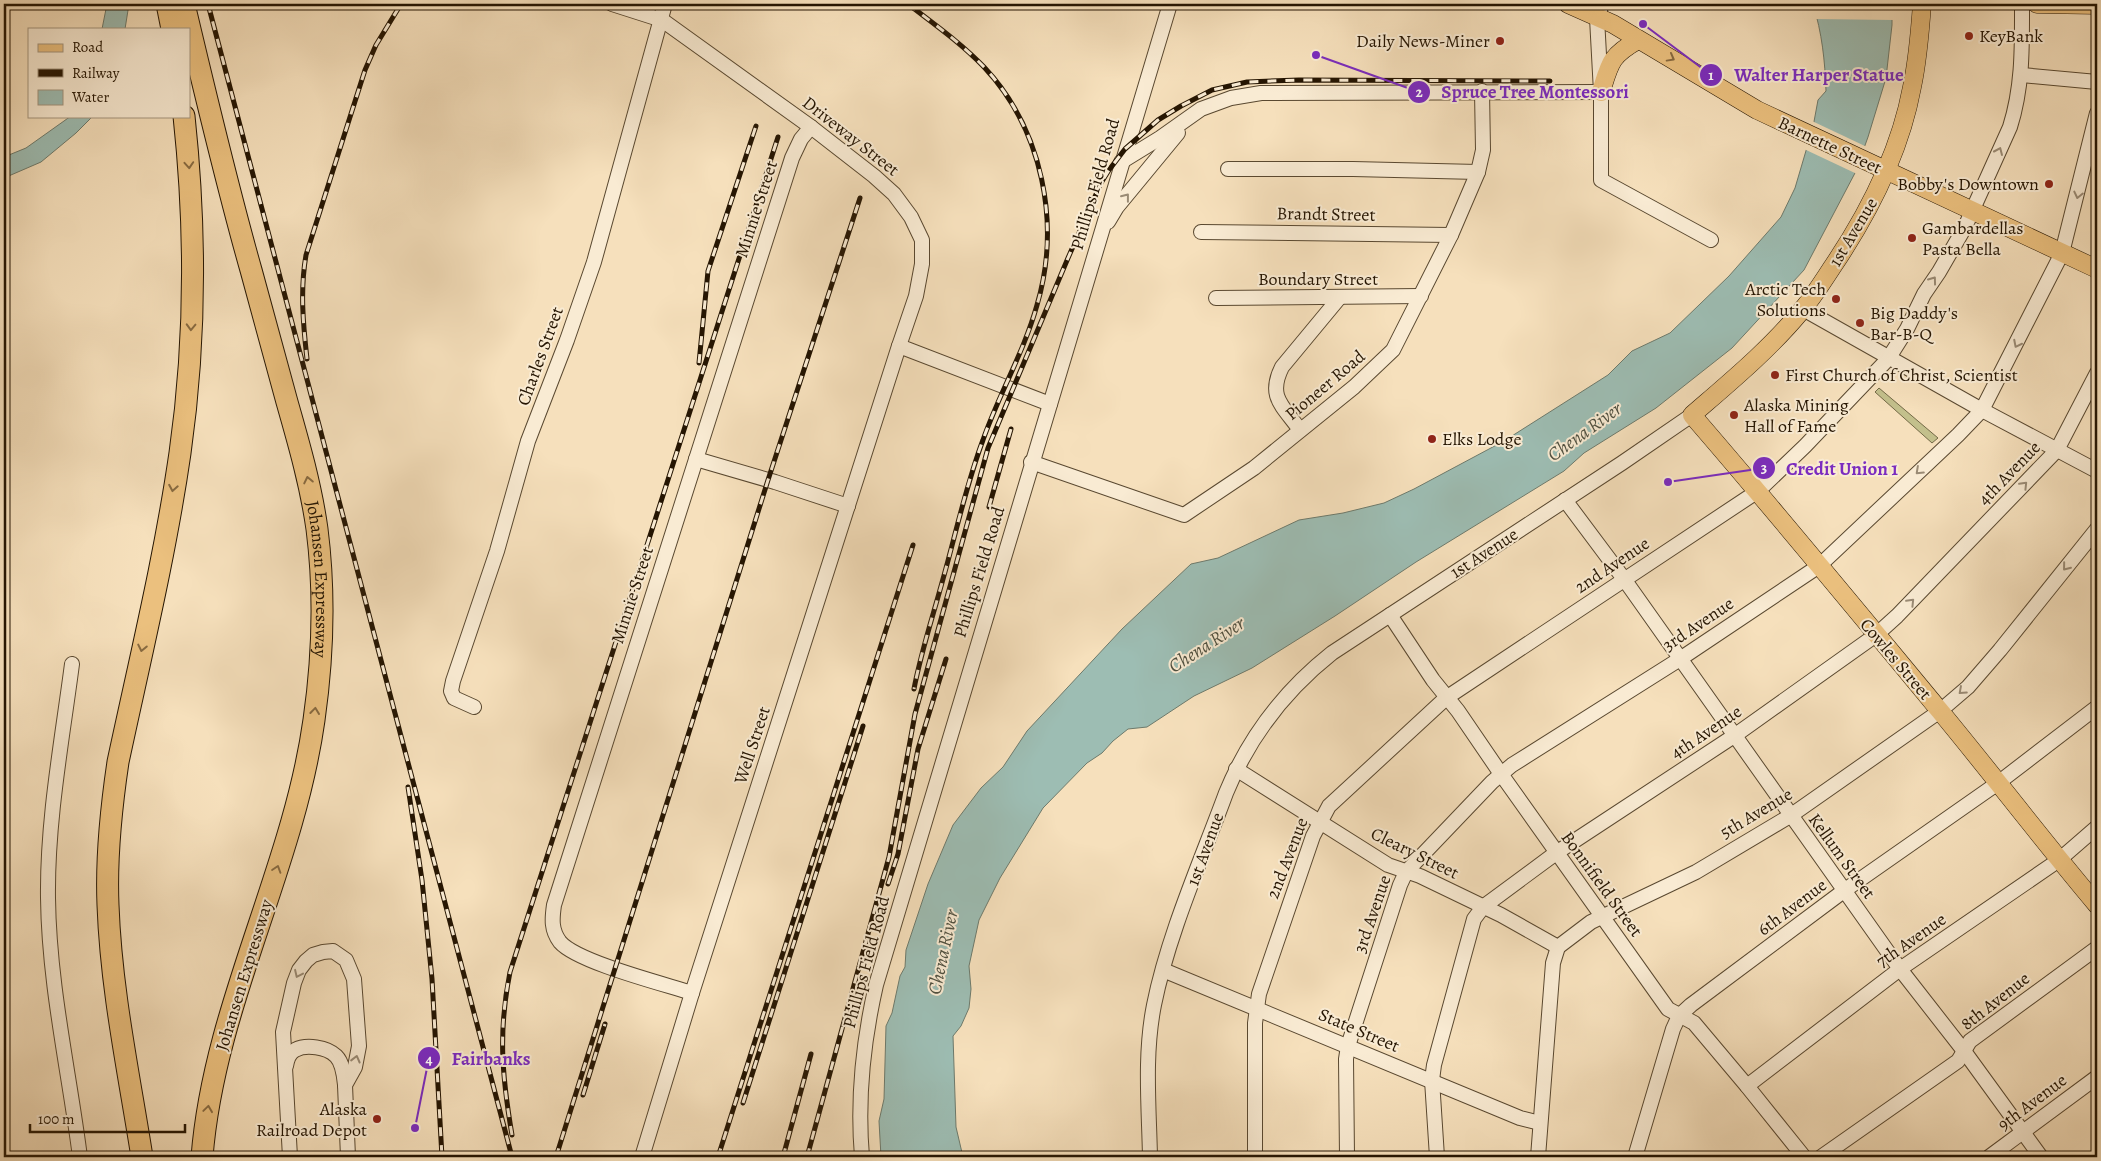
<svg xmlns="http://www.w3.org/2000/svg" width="2101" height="1161" viewBox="0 0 2101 1161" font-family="Alegreya,serif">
	<rect width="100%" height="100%" fill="#f6e0bc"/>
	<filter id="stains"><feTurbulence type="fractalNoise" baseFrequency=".004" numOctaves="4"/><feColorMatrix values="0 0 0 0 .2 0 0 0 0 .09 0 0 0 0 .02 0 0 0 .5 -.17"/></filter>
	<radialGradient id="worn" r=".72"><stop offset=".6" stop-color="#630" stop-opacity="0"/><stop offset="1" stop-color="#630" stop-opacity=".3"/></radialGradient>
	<!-- green -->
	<polygon fill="#c3c08c" stroke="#746a47" points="1879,388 1938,438 1932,443 1875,392"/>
	<!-- water -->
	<g fill="#9dbdb3" stroke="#6d7a6c">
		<polygon points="107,4 129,4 125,29 102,29"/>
		<path d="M1813 4H1892V25L1886 78 1868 137 1855 173 1804 270 1732 348 1656 408 1584 453 1564 471 1416 562 1335 616 1252 668 1194 696 1147 727 1128 729 1113 741 1102 753 1087 763 1043 808 1000 878 979 920 969 966 971 989 969 1008 961 1026 953 1036 956 1127 963 1157H881L879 1121 884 1099 886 1026 892 1013 900 976 905 967 906 950 928 884 953 825 981 788 1003 767 1027 731 1122 629 1191 564 1218 558 1299 520 1343 513 1384 503 1414 489 1504 441 1608 375 1632 351 1670 333 1729 276 1781 217 1795 188 1813 127 1818 100 1826 91C1825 61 1822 33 1813 4Z"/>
		<polygon points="71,116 93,116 76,133 41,162 4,178 4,157 26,148"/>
	</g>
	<!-- pier -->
	<g fill="#f6e0bc">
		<polygon points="1810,4 1895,4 1894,20 1815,19"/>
		<polygon points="1812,121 1867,147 1857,174 1804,149"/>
	</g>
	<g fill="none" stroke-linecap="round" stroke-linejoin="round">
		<defs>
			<g id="minor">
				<polyline points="612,4 662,20 811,127 874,176 894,194 911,217 922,240 922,264 916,296 899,346 1050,404"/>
				<polyline points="1602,4 1597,18 1601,92 1601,180 1711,240"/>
				<polyline points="2022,75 2097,82"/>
				<polyline points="1121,162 1160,138 1201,109 1231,98 1261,93 1601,92"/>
				<polyline points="1228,169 1353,169 1478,172"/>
				<polyline points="1108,222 1117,207 1178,133"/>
				<polyline points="1201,232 1451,235"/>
				<polyline points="1216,298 1421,296"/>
				<polyline points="1803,309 1982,410 2097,471"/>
				<path d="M1300 430C1283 406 1267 397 1282 367L1340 297"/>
				<polyline points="696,459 775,482 848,506"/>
				<polyline points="1031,462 1184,515 1254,468 1354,387 1393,350 1451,235 1478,172 1483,150 1482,91"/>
				<polyline points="1565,500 1624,579 1900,969 1964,1051 2041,1157"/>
				<polyline points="1390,615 1433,680 1458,711 1501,774 1668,1009 1694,1023 1747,1086 1804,1157"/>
				<path d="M72 664C62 741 47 820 48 898 49 985 69 1071 80 1157"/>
				<polyline points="474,707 454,698 451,691 453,681 497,551 528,441 567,340 594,262 665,4"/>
				<polyline points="1236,769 1388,865 1420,876 1501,915 1558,947"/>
				<polyline points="1163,970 1520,1118 1540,1123"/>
				<path d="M692 993C664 984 577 962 560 942 551 930 552 919 554 905L792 158 801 139 811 127"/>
				<path d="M286 1066C287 1060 289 1053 295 1050 306 1044 327 1047 336 1056 343 1063 344 1075 345 1085"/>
				<polyline points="1747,1086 1900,969 2059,860 2097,827"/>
				<polyline points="290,1157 283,1032 294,983 299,970 306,961 313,955 323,952 333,951 346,960 354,979 359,1046 355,1067 345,1085 348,1157"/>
				<polyline points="642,1157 692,993 899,346"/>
				<path d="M862 1157C857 1099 863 1042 876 985L1170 4"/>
				<path d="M1150 1157C1149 1107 1144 1055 1154 1005 1168 935 1201 861 1226 793 1249 737 1284 691 1332 653L1622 463 1692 415"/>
				<path d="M1255 1157V1023L1259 994 1313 836 1329 806 1446 698 1758 491 1805 446 1888 359 1907 329 1924 294 1939 272 1965 227 2010 127C2023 86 2022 46 2022 4"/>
				<polyline points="1347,1157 1346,1059 1348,1046 1400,885 1406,872 1492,782 1512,765 1680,659 1819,566 1958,435 1982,410 2062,253 2097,113"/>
				<polyline points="1437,1157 1432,1080 1434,1065 1474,919 1483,907 1556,853 1734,736 1876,635 1897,616 2057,450 2097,373"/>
				<polyline points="1538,1157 1553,963 1558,947 1591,922 1696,872 1790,816 1940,711 1968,687 2000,650 2097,529"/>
				<polyline points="1635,1157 1673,1029 1679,1016 1691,1005 1845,890 1998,783 2097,707"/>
				<polyline points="1821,1157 1958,1061 1970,1041 2097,948"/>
				<polyline points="1989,1157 2097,1077"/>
			</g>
			<g id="major">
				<polyline points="1568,4 1613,24 1757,110 2097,269"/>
				<path d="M1922 4C1920 32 1918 59 1912 87 1900 152 1870 211 1833 266 1823 281 1814 296 1802 310 1770 349 1730 382 1692 415 1776 512 1858 612 1940 711 1993 775 2043 841 2097 905"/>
				<polyline points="2037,4 2097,5"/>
				<path d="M1601 92C1610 63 1610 56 1638 40"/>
			</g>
			<g id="highway">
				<polyline points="167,4 172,29"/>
				<path id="s1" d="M184 4C205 93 226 182 251 270 263 314 275 358 287 402 299 444 311 486 317 529 325 592 323 657 314 720 293 870 214 1005 202 1157"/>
				<path d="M142 1157C129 1074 111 990 108 905 106 857 111 809 118 762 140 659 165 557 180 453 196 341 196 228 184 116"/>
			</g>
		</defs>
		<!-- minor casing -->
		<use href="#minor" stroke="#594830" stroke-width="16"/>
		<!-- major casing -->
		<use href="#major" stroke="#251502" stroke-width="19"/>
		<!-- highway casing -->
		<use href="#highway" stroke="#251502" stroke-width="23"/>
		<!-- minor -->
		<use href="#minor" stroke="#f9ebd3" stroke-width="14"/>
		<!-- major -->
		<use href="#major" stroke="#ebc07e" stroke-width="18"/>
		<!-- highway -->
		<use href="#highway" stroke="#ebc07e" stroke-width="21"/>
		<defs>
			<g id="rail">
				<polyline points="208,4 512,1157"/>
				<path d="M908 4C934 24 961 43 984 67 1043 130 1061 224 1037 305 1024 352 999 394 983 440 966 485 956 533 943 579 933 616 921 652 914 689"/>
				<path d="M307 359C303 323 300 290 306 255L365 70 376 45 401 4"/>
				<polyline points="699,363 708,271 756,126"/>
				<polyline points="989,507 1011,429"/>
				<polyline points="408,787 422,880 432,979 442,1157"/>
				<polyline points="888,884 898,854 918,749 946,659"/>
				<polyline points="583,1095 605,1024"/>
				<polyline points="743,1103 863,726"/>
				<path d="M512 1135C502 1076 498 1032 510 972L778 137"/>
				<polyline points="556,1157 768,480 860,198"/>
				<polyline points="718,1157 913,545"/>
				<polyline points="783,1157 811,1054"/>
				<polyline points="807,1157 889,857 915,714 988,448 1068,258 1101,183 1109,170 1125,149 1158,120 1181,106 1212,90 1247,82 1299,80 1550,81"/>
			</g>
		</defs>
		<!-- rail casing -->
		<use href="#rail" stroke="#251502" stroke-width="5"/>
		<!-- rail -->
		<use href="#rail" stroke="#f9ebd3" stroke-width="3" stroke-dasharray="9" stroke-linecap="butt"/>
	</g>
	<!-- one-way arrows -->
	<defs><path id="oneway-chevron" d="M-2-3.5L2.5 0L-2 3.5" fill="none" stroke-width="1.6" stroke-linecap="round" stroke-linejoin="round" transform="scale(1.25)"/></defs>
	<g stroke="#886a40">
		<use href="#oneway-chevron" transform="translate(1671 58) rotate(29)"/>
		<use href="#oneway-chevron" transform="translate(189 165) rotate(86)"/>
		<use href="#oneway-chevron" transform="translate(191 327) rotate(92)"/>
		<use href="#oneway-chevron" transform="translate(308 480) rotate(-102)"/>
		<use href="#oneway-chevron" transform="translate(173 488) rotate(100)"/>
		<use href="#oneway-chevron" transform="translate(142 648) rotate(102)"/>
		<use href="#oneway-chevron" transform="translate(315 711) rotate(-83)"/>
		<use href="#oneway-chevron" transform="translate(277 869) rotate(-72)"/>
		<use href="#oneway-chevron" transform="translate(208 1109) rotate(-82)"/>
	</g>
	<g stroke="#9a8b75">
		<use href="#oneway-chevron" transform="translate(1999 151) rotate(-66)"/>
		<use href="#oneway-chevron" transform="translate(2078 195) rotate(103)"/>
		<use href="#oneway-chevron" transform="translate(1126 197) rotate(-52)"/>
		<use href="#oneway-chevron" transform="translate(1933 280) rotate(-54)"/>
		<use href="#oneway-chevron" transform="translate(2017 344) rotate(117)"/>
		<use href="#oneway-chevron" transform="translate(1919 471) rotate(137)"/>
		<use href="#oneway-chevron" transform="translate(2024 485) rotate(-46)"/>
		<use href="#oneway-chevron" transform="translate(2066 567) rotate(129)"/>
		<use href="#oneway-chevron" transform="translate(1911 602) rotate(-46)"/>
		<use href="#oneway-chevron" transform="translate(1962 691) rotate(138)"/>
		<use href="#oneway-chevron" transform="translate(298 974) rotate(115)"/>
		<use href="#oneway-chevron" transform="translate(356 1059) rotate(-76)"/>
	</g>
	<!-- markers -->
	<g fill="#8f2418" stroke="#f9ebd3" stroke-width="2">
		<circle cx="1969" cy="36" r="5"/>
		<circle cx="1500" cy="41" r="5"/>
		<circle cx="2049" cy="184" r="5"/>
		<circle cx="1912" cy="238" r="5"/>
		<circle cx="1836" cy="299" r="5"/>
		<circle cx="1860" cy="323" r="5"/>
		<circle cx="1775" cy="375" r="5"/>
		<circle cx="1734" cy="415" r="5"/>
		<circle cx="1432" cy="439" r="5"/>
		<circle cx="377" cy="1119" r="5"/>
	</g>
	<g text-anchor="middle" stroke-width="4" stroke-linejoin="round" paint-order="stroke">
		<!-- poi labels -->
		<g font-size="18" fill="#251502" stroke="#f9ebd3" text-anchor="start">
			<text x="1979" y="42">KeyBank</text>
			<text x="1490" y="47" text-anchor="end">Daily News-Miner</text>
			<text x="2039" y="190" text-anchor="end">Bobby's Downtown</text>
			<text x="1922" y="234">Gambardellas<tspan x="1922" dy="21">Pasta Bella</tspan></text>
			<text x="1826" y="295" text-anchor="end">Arctic Tech<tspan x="1826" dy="21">Solutions</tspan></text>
			<text x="1870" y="319">Big Daddy's<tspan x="1870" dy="21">Bar-B-Q</tspan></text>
			<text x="1785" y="381">First Church of Christ, Scientist</text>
			<text x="1744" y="411">Alaska Mining<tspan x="1744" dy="21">Hall of Fame</tspan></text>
			<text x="1442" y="445">Elks Lodge</text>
			<text x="367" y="1115" text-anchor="end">Alaska<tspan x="367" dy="21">Railroad Depot</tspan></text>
		</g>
		<!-- street labels -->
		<g font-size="18" fill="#251502" stroke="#f9ebd3">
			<text transform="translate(851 136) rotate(38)" y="6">Driveway Street</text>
			<text transform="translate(1830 145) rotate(25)" y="6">Barnette Street</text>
			<text transform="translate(1095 184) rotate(-74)" y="6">Phillips Field Road</text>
			<text transform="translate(756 209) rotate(-72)" y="6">Minnie Street</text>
			<text transform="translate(1326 214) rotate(1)" y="6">Brandt Street</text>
			<text transform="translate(1853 232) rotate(-59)" y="6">1st Avenue</text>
			<text x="1318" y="285">Boundary Street</text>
			<text transform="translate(540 356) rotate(-70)" y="6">Charles Street</text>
			<text transform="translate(1325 385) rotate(-40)" y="6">Pioneer Road</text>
			<text transform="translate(2009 473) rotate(-46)" y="6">4th Avenue</text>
			<text transform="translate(1484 553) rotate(-33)" y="6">1st Avenue</text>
			<text transform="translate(1612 565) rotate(-34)" y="6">2nd Avenue</text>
			<text transform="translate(979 572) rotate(-73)" y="6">Phillips Field Road</text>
			<text dy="6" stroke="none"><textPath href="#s1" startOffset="592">Johansen Expressway</textPath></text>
			<text transform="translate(632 595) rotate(-72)" y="6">Minnie Street</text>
			<text transform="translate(1698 624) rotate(-34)" y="6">3rd Avenue</text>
			<text transform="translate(1896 659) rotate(50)" y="6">Cowles Street</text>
			<text transform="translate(1706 732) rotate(-34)" y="6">4th Avenue</text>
			<text transform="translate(752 745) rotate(-72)" y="6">Well Street</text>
			<text transform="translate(1756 813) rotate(-31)" y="6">5th Avenue</text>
			<text transform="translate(1205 849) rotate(-70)" y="6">1st Avenue</text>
			<text transform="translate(1415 853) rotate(26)" y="6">Cleary Street</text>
			<text transform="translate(1842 856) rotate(54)" y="6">Kellum Street</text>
			<text transform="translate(1287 858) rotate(-69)" y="6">2nd Avenue</text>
			<text transform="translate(1602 884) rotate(54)" y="6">Bonnifield Street</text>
			<text transform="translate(1792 907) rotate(-37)" y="6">6th Avenue</text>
			<text transform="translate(1372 914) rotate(-71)" y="6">3rd Avenue</text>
			<text transform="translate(1911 940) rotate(-35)" y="6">7th Avenue</text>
			<text transform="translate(866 962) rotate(-75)" y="6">Phillips Field Road</text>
			<text transform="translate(244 975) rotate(-73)" y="6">Johansen Expressway</text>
			<text transform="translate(1995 1001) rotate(-38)" y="6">8th Avenue</text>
			<text transform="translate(1359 1030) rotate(23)" y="6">State Street</text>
			<text transform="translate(2032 1102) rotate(-37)" y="6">9th Avenue</text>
		</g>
		<!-- water labels -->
		<g font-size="19" font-style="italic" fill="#4f5040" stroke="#f9ebd3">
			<text transform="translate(1584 431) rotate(-36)" y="7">Chena River</text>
			<text transform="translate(1206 644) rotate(-33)" y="7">Chena River</text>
			<text transform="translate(942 952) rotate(-78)" y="7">Chena River</text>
		</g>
	</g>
	<!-- callouts -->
	<path fill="none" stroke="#7b2cbf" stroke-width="2" d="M1643 24L1711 75M1316 55L1419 92M1668 482L1764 468M415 1128L429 1058"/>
	<g fill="#7b2cbf" stroke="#f9ebd3" stroke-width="2">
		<circle cx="1643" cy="24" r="5"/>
		<circle cx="1316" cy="55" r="5"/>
		<circle cx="1668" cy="482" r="5"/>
		<circle cx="415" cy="1128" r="5"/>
		<circle cx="1711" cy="75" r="12"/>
		<circle cx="1419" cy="92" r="12"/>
		<circle cx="1764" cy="468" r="12"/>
		<circle cx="429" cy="1058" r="12"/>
	</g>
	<g font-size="15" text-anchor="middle" font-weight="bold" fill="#fff">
		<text x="1711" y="80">1</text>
		<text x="1419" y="97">2</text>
		<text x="1764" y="473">3</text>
		<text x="429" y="1064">4</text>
	</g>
	<g font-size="19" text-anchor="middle" font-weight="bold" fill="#7b2cbf" stroke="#f9ebd3" stroke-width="4" stroke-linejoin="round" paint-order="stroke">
		<text x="1819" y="81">Walter Harper Statue</text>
		<text x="1535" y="98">Spruce Tree Montessori</text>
		<text x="1842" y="475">Credit Union 1</text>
		<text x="491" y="1065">Fairbanks</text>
	</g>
	<!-- margin -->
	<rect width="2101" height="1161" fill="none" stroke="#f6e0bc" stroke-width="20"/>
	<rect x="5" y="5" width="2091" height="1151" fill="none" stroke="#251502" stroke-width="2.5"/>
	<rect x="10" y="10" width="2081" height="1141" fill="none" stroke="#251502"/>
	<!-- legend -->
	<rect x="28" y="28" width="162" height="90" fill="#f9ebd3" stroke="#a4957f"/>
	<rect x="38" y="44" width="25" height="8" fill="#ebc07e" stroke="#a4957f"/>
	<text x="72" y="52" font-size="15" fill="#251502">Road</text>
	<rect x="38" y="69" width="25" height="8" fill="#251502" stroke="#a4957f"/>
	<text x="72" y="78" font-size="15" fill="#251502">Railway</text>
	<rect x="38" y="90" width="25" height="15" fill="#9dbdb3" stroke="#a4957f"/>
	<text x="72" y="102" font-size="15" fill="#251502">Water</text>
	<!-- scale -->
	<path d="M30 1124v8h155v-8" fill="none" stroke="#251502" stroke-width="2.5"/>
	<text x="38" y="1124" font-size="15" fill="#251502" stroke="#f9ebd3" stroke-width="4" paint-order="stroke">100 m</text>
	<rect width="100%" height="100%" filter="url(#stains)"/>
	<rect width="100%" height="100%" fill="url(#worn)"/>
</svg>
